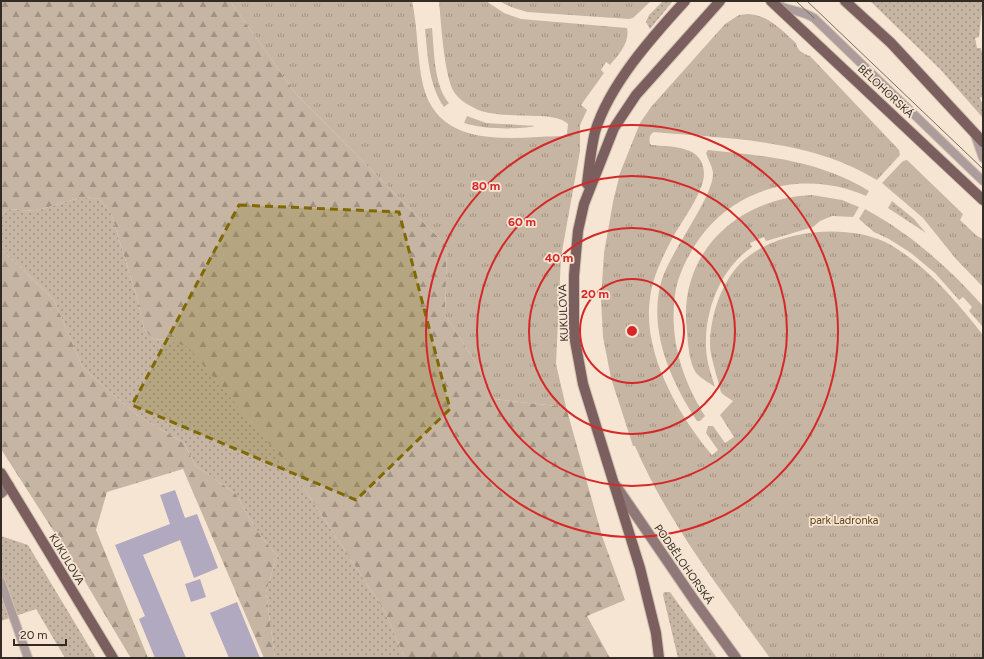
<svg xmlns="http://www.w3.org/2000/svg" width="984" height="659" viewBox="0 0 984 659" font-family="Figtree,sans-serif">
	<defs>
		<pattern id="grass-dots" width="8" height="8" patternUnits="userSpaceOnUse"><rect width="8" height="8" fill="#c5b5a2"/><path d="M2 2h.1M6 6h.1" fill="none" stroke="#a19384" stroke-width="1.8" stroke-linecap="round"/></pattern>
		<pattern id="forest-firs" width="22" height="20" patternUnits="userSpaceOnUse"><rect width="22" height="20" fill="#c5b5a2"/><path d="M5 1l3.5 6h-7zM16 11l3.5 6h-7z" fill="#a19384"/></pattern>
		<pattern id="park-tufts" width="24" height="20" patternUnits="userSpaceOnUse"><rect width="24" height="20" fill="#c5b5a2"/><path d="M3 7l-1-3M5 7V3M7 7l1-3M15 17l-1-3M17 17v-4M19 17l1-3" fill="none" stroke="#a19384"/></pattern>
	</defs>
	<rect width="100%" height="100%" fill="#f6e5d2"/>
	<!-- grass -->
	<g fill="url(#grass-dots)">
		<polygon points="663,1 673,1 650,29 646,22 649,15"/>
		<polygon points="870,1 983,1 979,37 975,38 977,48 981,48 983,59 983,96 980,98 983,106 983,118 941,70"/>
		<polygon points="82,197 99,199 111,213 138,301 144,329 153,339 167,340 188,346 294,473 384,610 405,658 275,658 266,592 277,556 256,530 236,494 195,465 184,443 137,415 83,368 54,300 1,249 1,216 6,209 35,211"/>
		<polygon points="892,201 914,219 926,233 888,208"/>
		<polygon points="1,536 28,545 96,658 65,658 36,609 1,621"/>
		<polygon points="664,592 670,592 717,658 678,658 663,595"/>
	</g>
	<!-- forest -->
	<g fill="url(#forest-firs)">
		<polygon points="1,1 230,1 296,94 447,246 445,315 478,366 493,399 566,407 602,536 625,600 587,616 610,658 405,658 384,610 294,473 188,347 167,340 153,339 144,329 138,301 111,213 99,199 82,197 35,211 6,209 1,216"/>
		<polygon points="1,249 54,300 83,368 137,415 184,443 195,465 236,494 256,530 277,556 266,592 275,658 264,658 183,469 107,492 96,530 148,658 131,658 129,655 74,563 1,449"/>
	</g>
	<!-- park -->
	<g fill="url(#park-tufts)">
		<path d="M230 1H412C418 29 417 58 423 85 439 151 512 137 562 136L567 134 568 124C561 117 546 116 536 116 518 115 498 116 481 111 471 107 460 101 454 92 444 76 441 21 439 1H486L504 13 521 19 627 28C630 43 619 54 610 65L606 62 601 70 604 73 581 105 587 110 580 125V151L561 257 556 364 566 407 493 399 478 366 445 315 447 246 296 94Z"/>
		<polygon points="499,1 651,1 633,18 629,19 527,12 511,7"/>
		<path d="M748 14C769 15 781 30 796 43 797 50 803 54 810 56L899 150 900 155 877 180C810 139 731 139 654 132 649 135 649 138 650 144L652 145C672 147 704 145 704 174 704 192 681 222 672 239 662 258 653 276 650 298 642 352 678 415 712 455L718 450 706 433 708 426H713L725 443 734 437 720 415 733 401C729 398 723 395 721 392 719 387 718 379 716 374 714 365 710 354 710 345 710 316 722 279 744 260 777 230 845 223 885 242 924 262 956 301 983 335V658H770C721 590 668 523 635 446H633L611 378 603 337 601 299 604 253 613 202 620 173 640 123 651 107 725 24 739 15Z"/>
		<path d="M432 28C434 49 434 87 449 103L444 107C428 84 428 56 425 29Z"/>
		<path d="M467 116 486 123 535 126C517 130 481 129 464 123Z"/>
		<path d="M708 150C766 156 818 160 869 191L866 196C802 168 728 188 692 250 684 264 677 279 675 295 669 338 682 380 705 416L700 421H697C670 380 647 328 662 279 671 251 714 196 713 173 712 165 708 160 706 153Z"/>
		<polygon points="907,160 963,214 960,220 977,236 983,239 983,287 956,259 923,218 882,183 903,161"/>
		<path d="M812 195 842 200 859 207 853 217 832 216 820 221 813 227 766 241 764 237 750 243 752 247C721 268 705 309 706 346 706 360 711 374 715 387 710 383 700 378 696 373 689 362 688 344 687 331 677 253 738 198 812 195Z"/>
		<path d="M865 209C911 234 948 267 983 306V327L969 311 972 307 963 297 959 300 935 273 911 253 889 239 874 232 859 219Z"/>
	</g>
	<!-- building -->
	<g fill="#b0a9bf">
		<polygon points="175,490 185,518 197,514 218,568 194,578 180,540 143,555 186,658 155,658 139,619 145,616 115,545 170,524 160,495"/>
		<polygon points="200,579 206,597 191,602 185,584"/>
		<polygon points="237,602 260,658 229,658 210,613"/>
	</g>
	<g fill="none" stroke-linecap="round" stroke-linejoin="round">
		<defs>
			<g id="lane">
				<path d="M776 4C788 11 801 10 814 18L983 181"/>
				<polyline points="975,135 983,158"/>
				<polyline points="1,582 28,658"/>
			</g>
			<g id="secondary">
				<polyline points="616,486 694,600 736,658"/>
				<polyline points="1,493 9,486"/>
			</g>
			<g id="primary">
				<polyline points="771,1 983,200"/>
				<polyline points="845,1 891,43 983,142"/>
				<path d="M587 184C589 167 591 149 595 132 609 85 652 37 685 1"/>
				<polyline points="1,473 113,658"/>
				<polyline points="659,658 656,633 640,568 583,384 574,335 574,276 578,231 584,204 614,128 636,95 720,1"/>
			</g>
		</defs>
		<!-- lane casing -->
		<use href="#lane" stroke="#cfc0af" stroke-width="10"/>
		<!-- secondary casing -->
		<use href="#secondary" stroke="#cfc0af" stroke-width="12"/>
		<!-- primary casing -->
		<use href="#primary" stroke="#cfc0af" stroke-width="12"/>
		<!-- lane -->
		<use href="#lane" stroke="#ad9c9c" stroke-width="8"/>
		<!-- secondary -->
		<use href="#secondary" stroke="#907878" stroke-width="10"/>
		<!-- primary -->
		<use href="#primary" stroke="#7b5e5e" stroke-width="10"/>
		<!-- tram -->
		<g stroke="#766c60" stroke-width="1">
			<polyline points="796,1 814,18"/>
			<polyline points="807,1 983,169"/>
		</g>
	</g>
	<!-- marked area -->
	<path fill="#7f6900" fill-opacity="0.2" stroke="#7f6900" stroke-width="3" stroke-dasharray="8 5" stroke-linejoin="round" d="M239 205 399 212 450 409 356 500 132 405Z"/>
	<!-- distance rings -->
	<g fill="none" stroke="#d62828" stroke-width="2">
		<circle cx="632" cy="331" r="52"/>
		<circle cx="632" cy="331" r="103"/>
		<circle cx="632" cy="331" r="155"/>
		<circle cx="632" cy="331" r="206"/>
	</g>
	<g text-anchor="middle" stroke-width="3.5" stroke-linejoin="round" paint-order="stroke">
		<!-- street labels -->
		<g font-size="11" fill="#332c25" stroke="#f6e5d2">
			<text transform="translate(886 91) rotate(43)" y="4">BĚLOHORSKÁ</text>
			<text transform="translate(563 313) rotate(-92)" y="4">KUKULOVA</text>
			<text transform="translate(67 559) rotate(59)" y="4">KUKULOVA</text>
			<text transform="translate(684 564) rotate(55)" y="4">PODBĚLOHORSKÁ</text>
		</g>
		<!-- park labels -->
		<g font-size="11" fill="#634215" stroke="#f6e5d2">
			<text x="844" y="524">park Ladronka</text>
		</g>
	</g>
	<circle cx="632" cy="331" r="6" fill="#d62828" stroke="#f6e5d2" stroke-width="2"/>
	<g font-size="12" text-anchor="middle" font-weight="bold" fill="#d62828" stroke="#f6e5d2" stroke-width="3.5" stroke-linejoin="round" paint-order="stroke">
		<text x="486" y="190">80 m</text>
		<text x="522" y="226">60 m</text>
		<text x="559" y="262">40 m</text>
		<text x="595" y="298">20 m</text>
	</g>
	<!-- border -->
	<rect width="984" height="659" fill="none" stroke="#332c25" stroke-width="4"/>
	<!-- scale -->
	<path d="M14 639v6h52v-6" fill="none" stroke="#332c25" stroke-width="2"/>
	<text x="20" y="639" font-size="12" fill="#332c25" stroke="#f6e5d2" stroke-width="3" paint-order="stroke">20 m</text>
</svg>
